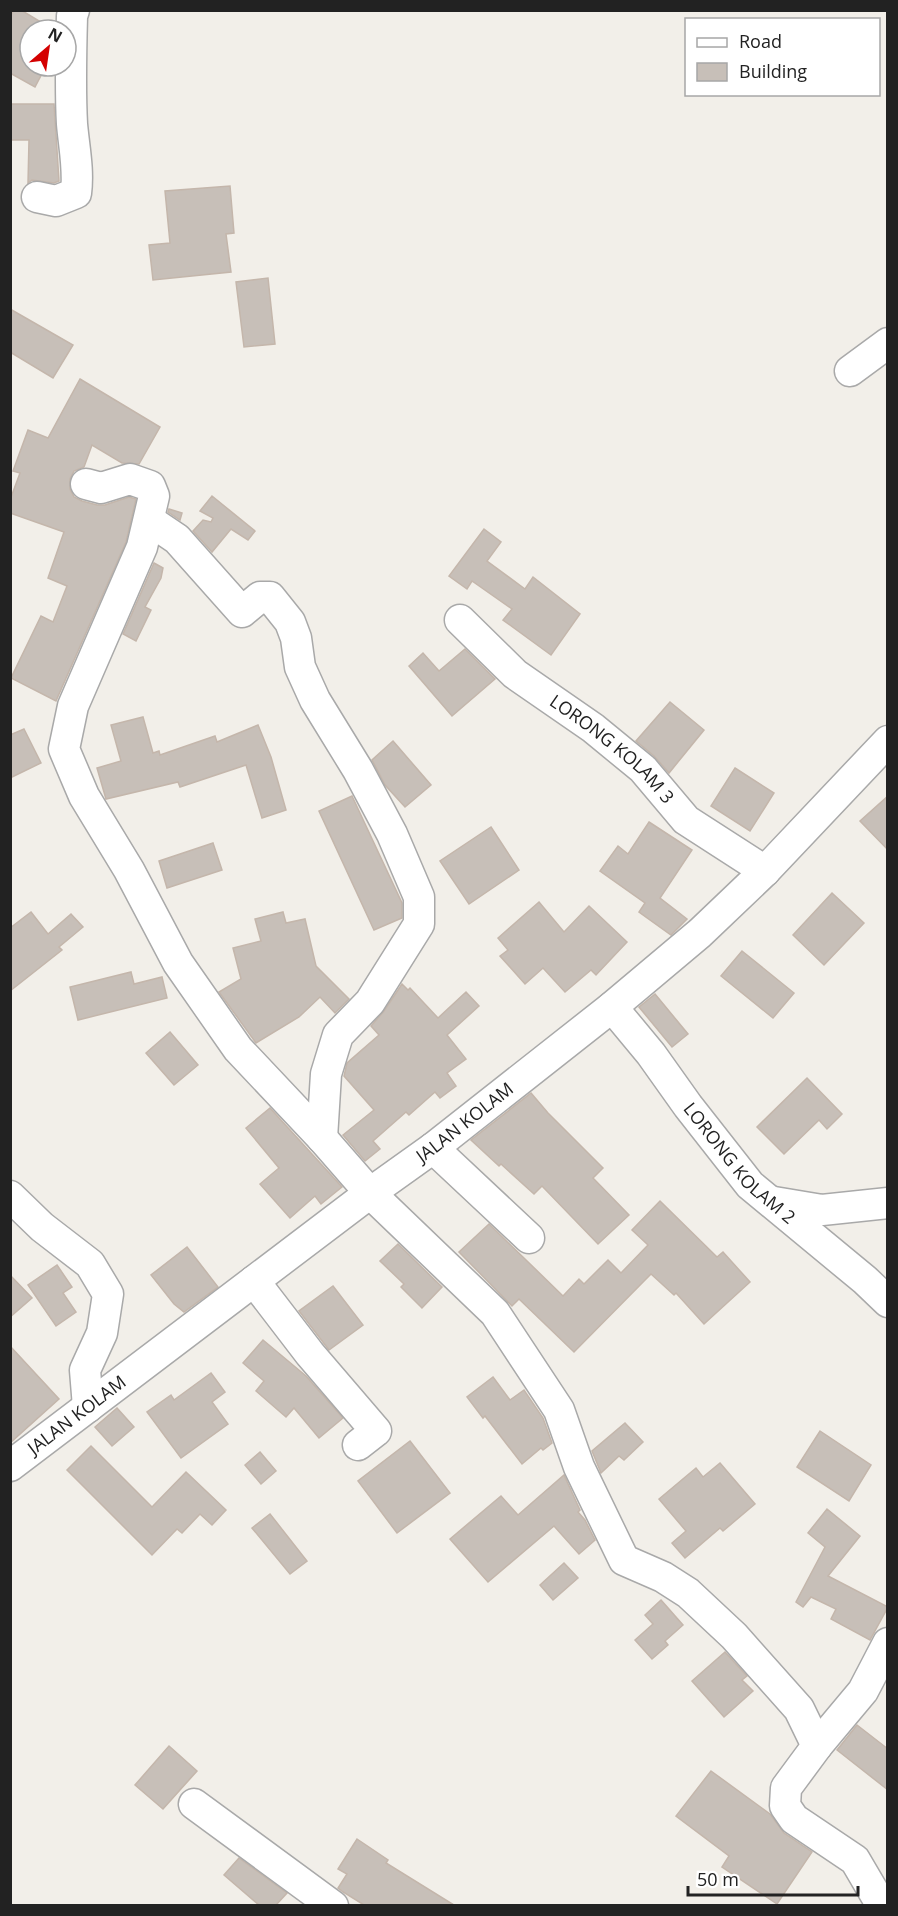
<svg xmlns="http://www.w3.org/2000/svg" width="898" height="1916" viewBox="0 0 898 1916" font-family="'Open Sans',sans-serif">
	<rect width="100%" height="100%" fill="#f2efe9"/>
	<!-- building -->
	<g fill="#c7bfb8" stroke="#c4b6ab" stroke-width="1.5">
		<polygon points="14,10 21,10 54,30 30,30 30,66 46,66 35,87 10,73 10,17"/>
		<polygon points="10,104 54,104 59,181 54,183 32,180 28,183 29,140 10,140"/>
		<polygon points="230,186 234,233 226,234 231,272 153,280 149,245 170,243 165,191"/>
		<polygon points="268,278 275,344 244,347 236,282"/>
		<polygon points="10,309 73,345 53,378 10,352"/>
		<polygon points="80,379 160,427 139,464 122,463 92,445 84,467 74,471 70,479 70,489 74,497 82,501 97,505 105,505 129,497 136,499 126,542 56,701 11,678 41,616 53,622 67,586 48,578 64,532 10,513 10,500 20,473 13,471 28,430 48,438"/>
		<polygon points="212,496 255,531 248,540 231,529 212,552 193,531 203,520 211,522 213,518 200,511"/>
		<polygon points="169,509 182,513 180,520 168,512"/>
		<polygon points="484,529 501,542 487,561 525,589 533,577 580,614 551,655 503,620 512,609 472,581 467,589 449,576"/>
		<polygon points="154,563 163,568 161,578 145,607 151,610 136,641 123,634"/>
		<polygon points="465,649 495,679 452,716 409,666 423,653 439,671"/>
		<polygon points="670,702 704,730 669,773 654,756 636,741"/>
		<polygon points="143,717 153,753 159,751 160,755 215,736 217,742 258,725 271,757 286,810 262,818 246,765 180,787 178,782 106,799 97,768 121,761 111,725"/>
		<polygon points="24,729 41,763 10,778 10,735"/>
		<polygon points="393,741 431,785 405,807 385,785 372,760"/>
		<polygon points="735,768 774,793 750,831 711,806"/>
		<polygon points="352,796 402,903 402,918 374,930 319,811"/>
		<polygon points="888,796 888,850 860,821"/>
		<polygon points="649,822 692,850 660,898 687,919 671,935 639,912 645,903 600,871 618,846 628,854"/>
		<polygon points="491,827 519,870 469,904 440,861"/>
		<polygon points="213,843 222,870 167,888 159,861"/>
		<polygon points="832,893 864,923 824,965 793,935"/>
		<polygon points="539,902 564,932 589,906 627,942 596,975 591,970 565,992 543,968 525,984 500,956 508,950 498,938"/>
		<polygon points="31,912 48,934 71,914 83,927 59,947 62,950 10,991 10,928"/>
		<polygon points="283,912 286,923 305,919 316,966 349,999 335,1013 320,997 299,1017 256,1043 219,992 241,979 233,948 261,941 255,919"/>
		<polygon points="742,951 794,993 773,1018 721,976"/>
		<polygon points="131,972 134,984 162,977 167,998 78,1020 70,987"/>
		<polygon points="402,984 408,990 410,988 438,1018 466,992 479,1006 447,1035 466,1059 447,1073 456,1086 440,1098 435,1092 409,1115 406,1112 373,1141 380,1149 365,1161 343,1135 374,1110 344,1076 347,1063 379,1035 371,1026 384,1011"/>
		<polygon points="655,994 688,1034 672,1047 639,1007"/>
		<polygon points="170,1032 198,1065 174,1085 146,1053"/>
		<polygon points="807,1078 842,1114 827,1129 819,1120 784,1154 757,1127"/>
		<polygon points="531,1093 548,1113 603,1168 593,1178 629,1215 598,1244 542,1186 534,1194 501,1164 499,1166 471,1140"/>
		<polygon points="270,1108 342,1187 321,1204 315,1196 290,1218 260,1184 279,1168 246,1128"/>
		<polygon points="660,1201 717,1257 723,1252 750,1282 704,1324 676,1293 674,1295 651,1274 574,1352 519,1299 512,1306 459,1252 489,1224 563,1296 579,1279 584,1284 608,1260 621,1273 648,1245 632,1230"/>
		<polygon points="398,1244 442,1287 422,1308 401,1287 404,1284 380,1261"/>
		<polygon points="187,1247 218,1287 184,1312 174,1304 151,1275"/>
		<polygon points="57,1265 72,1287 63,1293 76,1312 56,1326 28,1285"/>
		<polygon points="10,1275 32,1298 10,1317"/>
		<polygon points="333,1286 363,1325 329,1350 299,1311"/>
		<polygon points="263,1340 306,1376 343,1418 319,1438 294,1408 286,1417 256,1391 264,1381 243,1363"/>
		<polygon points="10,1346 59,1399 10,1443"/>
		<polygon points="211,1373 225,1392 212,1402 228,1424 181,1458 147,1412 171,1395 174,1400"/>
		<polygon points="493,1377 510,1400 524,1390 543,1418 552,1443 543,1450 541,1448 522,1464 485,1416 483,1418 467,1397"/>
		<polygon points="117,1408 134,1427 112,1446 95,1427"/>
		<polygon points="625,1423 643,1442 624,1460 619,1456 601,1473 592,1451"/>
		<polygon points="820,1431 871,1465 849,1501 797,1467"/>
		<polygon points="410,1441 450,1493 397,1533 358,1481"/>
		<polygon points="91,1446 152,1507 186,1472 226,1510 212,1525 200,1514 182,1533 177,1529 152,1555 67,1470"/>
		<polygon points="260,1452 276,1471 261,1484 245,1465"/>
		<polygon points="720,1463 755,1504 723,1531 720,1528 685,1558 672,1543 686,1531 659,1499 696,1468 703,1477"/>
		<polygon points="564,1475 580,1510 578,1512 585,1520 595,1540 579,1554 554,1526 488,1582 450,1539 501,1496 518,1515"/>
		<polygon points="827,1509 860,1536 828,1576 888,1607 870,1640 831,1619 836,1609 811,1597 803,1607 796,1602 825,1547 808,1533"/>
		<polygon points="270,1514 307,1561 290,1574 252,1528"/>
		<polygon points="564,1563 578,1578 553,1600 540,1585"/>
		<polygon points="661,1600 683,1625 665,1641 668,1645 652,1659 635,1640 653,1624 645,1615"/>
		<polygon points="725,1652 747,1676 742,1680 753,1691 724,1717 692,1681"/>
		<polygon points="857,1725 888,1749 888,1790 837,1750"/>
		<polygon points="169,1746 197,1771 163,1809 135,1785"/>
		<polygon points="711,1771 770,1814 784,1833 812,1852 777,1904 722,1867 729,1856 676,1816"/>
		<polygon points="357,1839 388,1860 386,1863 454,1905 364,1905 343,1892 338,1888 347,1874 338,1869"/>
		<polygon points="239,1858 287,1893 276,1905 259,1905 224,1875"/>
	</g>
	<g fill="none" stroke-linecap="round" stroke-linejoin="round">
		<defs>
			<g id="minor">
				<path d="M37 197 56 201 76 193C79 170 74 147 72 124 70 88 71 52 72 16L74 10"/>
				<polyline points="850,371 888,343"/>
				<polyline points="86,484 101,488 130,479 150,486 154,496 142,547 73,706 64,749 84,796 129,870 178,963 238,1049 322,1138 370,1193 495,1313 559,1410 579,1467 624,1560 663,1577 688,1593 734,1636 799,1709 817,1746 786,1788 785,1806 794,1819 855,1860 882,1906"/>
				<polyline points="149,520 177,539 242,612 260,597 270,597 290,622 296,638 300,667 315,700 358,770 392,834 419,897 419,924 370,1002 338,1035 326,1074 322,1138"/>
				<path id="s1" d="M460 620 515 674 593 728 643 769 686 820 765 871"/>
				<path id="s2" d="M612 1007 651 1054 688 1106 750 1185 865 1280 888 1302"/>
				<polyline points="433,1148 529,1238"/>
				<polyline points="10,1196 42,1227 90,1264 108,1294 102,1333 85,1370 88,1407"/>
				<polyline points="774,1202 822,1210 888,1203"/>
				<polyline points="254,1281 310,1354 376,1431 358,1445"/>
				<path id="s3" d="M10 1466 370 1193 433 1148 612 1007 700 933 765 871 888 741"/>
				<polyline points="817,1746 863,1691 888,1643"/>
				<polyline points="194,1804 333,1906"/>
			</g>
		</defs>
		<!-- minor casing -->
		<use href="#minor" stroke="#a9a9a9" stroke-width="33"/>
		<!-- minor -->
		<use href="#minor" stroke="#fff" stroke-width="30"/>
	</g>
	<g text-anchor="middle" stroke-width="4.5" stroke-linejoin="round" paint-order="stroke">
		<!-- street labels -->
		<g font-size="18" fill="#222" stroke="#fff">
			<text dy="6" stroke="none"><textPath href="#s1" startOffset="200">LORONG KOLAM 3</textPath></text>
			<text dy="6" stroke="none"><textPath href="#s3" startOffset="570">JALAN KOLAM</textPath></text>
			<text dy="6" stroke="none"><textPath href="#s2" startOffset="202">LORONG KOLAM 2</textPath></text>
			<text dy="6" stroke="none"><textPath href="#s3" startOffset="84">JALAN KOLAM</textPath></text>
		</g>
	</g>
	<!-- border -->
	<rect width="898" height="1916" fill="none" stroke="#222222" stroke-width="24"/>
	<!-- legend -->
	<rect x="685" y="18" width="195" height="78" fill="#ffffff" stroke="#a7a7a7" stroke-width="1.5"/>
	<rect x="697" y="38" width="30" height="9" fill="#ffffff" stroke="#a7a7a7" stroke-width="1.5"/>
	<text x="739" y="48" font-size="18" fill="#222222">Road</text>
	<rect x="697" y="63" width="30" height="18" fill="#c7bfb8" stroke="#a7a7a7" stroke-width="1.5"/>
	<text x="739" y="78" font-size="18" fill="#222222">Building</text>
	<!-- north arrow -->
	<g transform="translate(48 48) rotate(29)"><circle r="28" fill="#ffffff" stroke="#a7a7a7" stroke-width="1.5"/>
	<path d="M0-4.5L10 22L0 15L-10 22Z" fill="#d40000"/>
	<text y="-9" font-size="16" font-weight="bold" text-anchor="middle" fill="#222222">N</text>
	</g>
	<!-- scale -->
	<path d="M688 1886v9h170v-9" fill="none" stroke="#222222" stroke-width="3"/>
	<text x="697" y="1886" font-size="18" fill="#222222" stroke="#ffffff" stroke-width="4.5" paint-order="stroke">50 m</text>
</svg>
